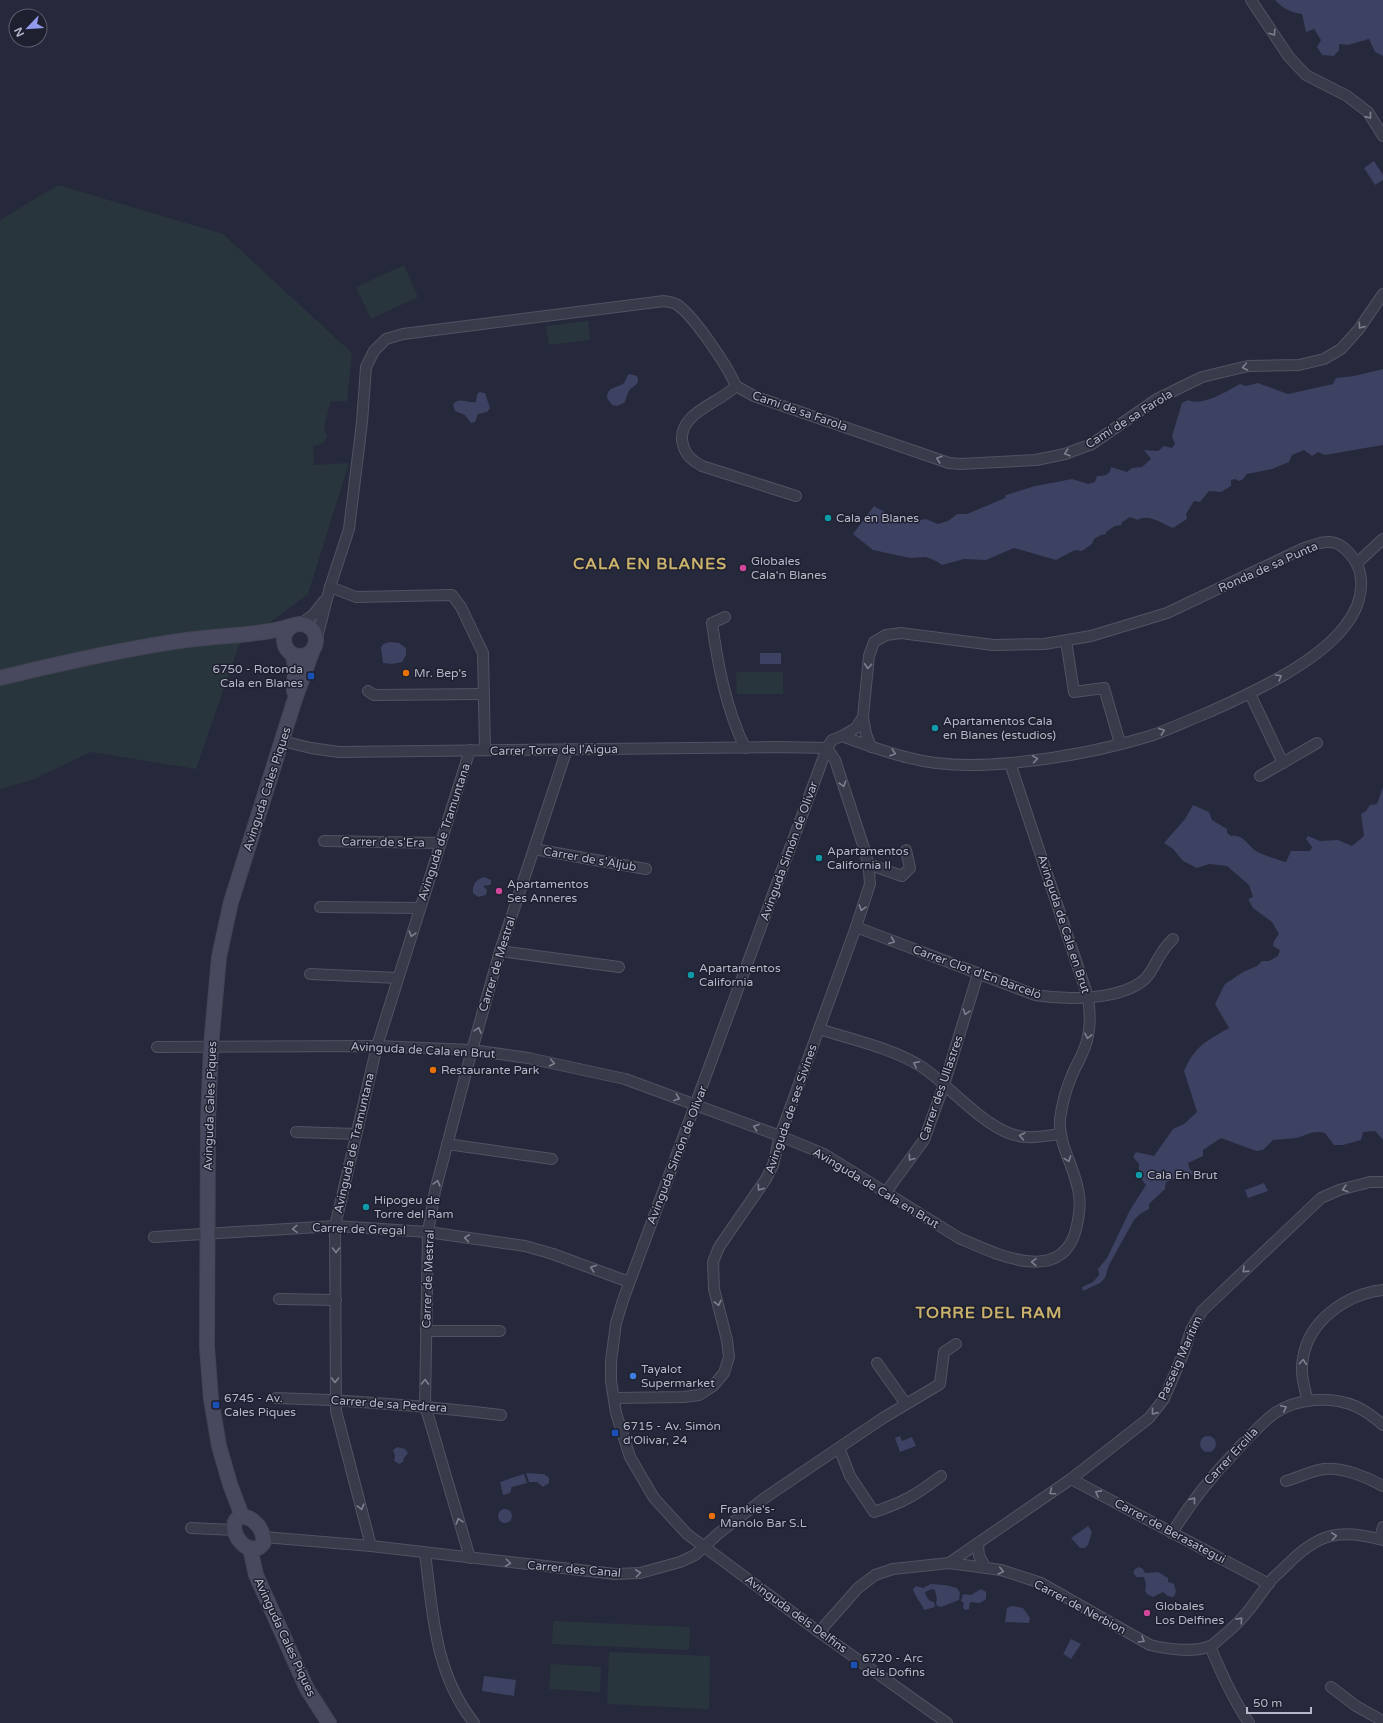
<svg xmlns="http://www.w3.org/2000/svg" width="1383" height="1723" viewBox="0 0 1383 1723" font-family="'Varela Round',sans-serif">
	<rect width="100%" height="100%" fill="#26283b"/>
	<!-- green -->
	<g fill="#29353d">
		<polygon points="58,185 223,234 352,353 347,401 331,401 324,427 327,436 323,443 313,446 314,465 349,463 308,594 239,645 196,769 91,752 32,780 0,789 0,220"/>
		<polygon points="404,265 418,297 371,319 356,287"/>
		<polygon points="588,321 590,340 549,345 546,326"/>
		<polygon points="736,672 783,672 783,694 737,694"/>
		<polygon points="553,1621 690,1627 689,1650 552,1644"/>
		<polygon points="609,1652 710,1656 709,1709 607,1704"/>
		<polygon points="551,1664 601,1667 600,1692 549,1689"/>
	</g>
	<!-- water -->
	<g fill="#3d4162">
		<path d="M1275 0H1383V56L1375 52 1369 39 1348 45 1339 44V50L1334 56 1322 55 1317 47 1321 40 1314 29 1306 32 1302 14C1292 13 1282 8 1275 0Z"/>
		<polygon points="1374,161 1383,175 1383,180 1375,185 1364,168"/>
		<path d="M1383 369V445L1325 455 1318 452 1312 456 1304 450 1292 455 1289 462 1272 469 1247 474 1243 479 1239 481 1235 479 1231 480V486L1221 492 1209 491 1200 502 1194 501 1186 514 1187 519 1173 528C1163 524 1148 513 1138 520L1130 517 1121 523 1122 525 1115 526 1106 532V534L1101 535 1094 539 1092 544 1082 551 1075 550 1056 560 1014 548 986 560 964 559 942 565 936 561 926 557 910 558 873 550 853 534 874 506 904 523 926 519 938 524 948 521 957 514H967L1005 498 1006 495 1035 486 1072 479 1088 484 1095 482 1097 476C1105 476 1110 475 1111 467L1127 472 1132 468 1142 467 1151 459 1144 450 1158 451 1164 446 1172 448 1175 444 1172 436 1182 403 1188 400C1202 407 1227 391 1240 384L1246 386 1258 383 1288 394 1333 384 1336 378 1354 376Z"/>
		<path d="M629 374 637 376C641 385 633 385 629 391 626 395 627 399 624 403L617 406 612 405 607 398C608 385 617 389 624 383 626 380 626 377 629 374Z"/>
		<path d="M479 392 485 393 490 408 487 412 478 414 475 422 471 423 465 415 455 411 453 405C458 396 467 404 476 402L477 395Z"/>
		<polygon points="390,642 399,643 406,648 406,655 402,662 392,664 383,663 381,648 383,644"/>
		<rect x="760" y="653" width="21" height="11"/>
		<path d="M1383 787V1140L1375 1131 1363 1132 1361 1140 1343 1145H1334L1325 1133C1312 1130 1309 1135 1296 1138 1289 1139 1281 1139 1273 1140L1263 1150 1256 1151 1221 1138 1203 1150V1156L1188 1163 1190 1170 1197 1173V1176L1190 1174 1166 1182 1165 1189 1149 1204V1209L1140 1214 1134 1220 1109 1265 1105 1278 1100 1283 1083 1291 1082 1287 1093 1282 1099 1275 1098 1269 1107 1258 1130 1210 1146 1185C1140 1178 1138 1173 1139 1164L1133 1157 1136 1152 1154 1156 1173 1129 1184 1124 1197 1112 1184 1071C1195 1046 1206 1041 1229 1028L1215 1004 1225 984 1243 972 1257 966 1262 961H1269L1278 956 1280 950 1273 946 1274 941 1279 934 1272 922 1253 908 1248 899 1253 897 1249 885 1227 866 1209 864 1197 868 1183 861 1173 849 1164 843 1185 819 1193 805 1209 812 1212 820 1227 829V833L1231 836C1244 834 1247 845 1256 851 1265 856 1277 859 1286 862L1291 851H1310L1312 847 1306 839 1308 836 1320 841 1338 840 1352 846 1364 836 1361 814 1366 811 1370 805 1377 804Z"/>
		<path d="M484 877 491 880V883L490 885 483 886 487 890 486 895 478 897 473 893C472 885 476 879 484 877Z"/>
		<polygon points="1264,1183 1268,1191 1248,1198 1245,1190"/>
		<polygon points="900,1436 902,1441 912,1437 916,1446 900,1452 895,1438"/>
		<circle cx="1208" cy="1444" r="8"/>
		<polygon points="397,1447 405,1449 408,1453 404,1458 403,1462 399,1464 394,1461 395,1456 393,1450"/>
		<polygon points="526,1473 544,1474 549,1478 549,1483 543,1487 537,1482 529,1482"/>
		<polygon points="524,1474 527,1483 512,1487 510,1493 503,1495 500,1482"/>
		<circle cx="505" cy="1516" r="7"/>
		<polygon points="1088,1526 1092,1532 1088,1545 1085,1548 1080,1548 1071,1538"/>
		<path d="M1139 1567 1143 1569 1145 1573 1158 1572 1168 1578V1582L1174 1584C1175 1589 1178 1592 1173 1597L1168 1596 1163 1592 1153 1597 1147 1594 1145 1591 1146 1585 1144 1577H1137L1133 1573 1135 1569Z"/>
		<path d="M931 1584 945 1585 957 1588 960 1593 959 1600 941 1607 937 1606 936 1602 937 1600 935 1590 932 1589 925 1592C926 1597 929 1602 934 1602L935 1607 924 1610C921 1602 914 1596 913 1589L916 1586 923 1588Z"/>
		<polygon points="981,1589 986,1592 986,1599 980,1603 970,1602 969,1609 965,1610 963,1607 964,1603 961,1601 963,1594 971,1595"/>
		<polygon points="1012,1606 1023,1608 1030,1618 1029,1623 1005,1622 1007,1608"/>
		<polygon points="1071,1639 1081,1644 1071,1659 1063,1654"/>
		<polygon points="484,1676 516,1680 514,1696 482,1691"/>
	</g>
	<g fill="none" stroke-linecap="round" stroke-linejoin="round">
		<defs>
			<g id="street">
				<polyline points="1251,0 1289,57 1306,75 1347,96 1368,112 1383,136"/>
				<polyline points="736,386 754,396 949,463 960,464 1036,460 1065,454 1092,444 1157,399 1202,377 1248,366 1299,365 1324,359 1341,349 1359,329 1383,294"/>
				<path d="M736 386C720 403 680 412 682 440 684 454 691 460 702 466L796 496"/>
				<polyline points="1357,563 1383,539"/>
				<polyline points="330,587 356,597 452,595 461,607 483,653 485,750"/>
				<path d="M725 617 712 623C718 666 726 708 745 748"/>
				<polyline points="302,623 314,614 324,601"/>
				<path d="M317 638 330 587 349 529 362 422 366 367 374 351 386 339 403 334 664 301C668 302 672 302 676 304 693 314 728 367 736 386"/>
				<polyline points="1066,641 1074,692 1104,688 1120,743"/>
				<polyline points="368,691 374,695 484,694"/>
				<polyline points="1250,694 1283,763"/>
				<polyline points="863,717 866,734 871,747"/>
				<path d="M842 736C864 744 887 753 910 758 942 767 978 766 1010 763 1054 759 1107 749 1150 736 1170 729 1189 720 1209 712 1252 693 1317 663 1345 626 1357 611 1364 592 1360 573 1357 560 1343 541 1328 542 1319 542 1311 546 1302 549L1167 613 1091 636 1044 644 993 645 901 633 886 635 874 642 869 656 863 717 856 728 842 736 832 740 827 748 623 1300 616 1323 611 1361V1381L616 1413 630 1457 654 1498 687 1534 819 1632 947 1723"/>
				<polyline points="282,741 311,748 339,752 777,747 827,748"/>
				<polyline points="1260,776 1317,743"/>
				<polyline points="324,841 441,843"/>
				<polyline points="534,849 646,869"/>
				<polyline points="868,864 902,876 910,868 906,850"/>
				<polyline points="320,907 420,908"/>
				<path d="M856 927 1035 995C1065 1000 1120 1001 1145 979 1152 972 1157 959 1163 951 1165 947 1169 943 1173 939"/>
				<polyline points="500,951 619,967"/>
				<polyline points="310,974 398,978"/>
				<path d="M819 1029C853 1040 892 1048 922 1067 951 1086 991 1137 1027 1137 1038 1138 1050 1135 1061 1134"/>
				<path d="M157 1047 377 1046 472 1050 528 1058 625 1079 780 1136 824 1154 959 1238C992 1252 1058 1286 1075 1233 1078 1222 1081 1207 1079 1195 1076 1168 1058 1146 1060 1119 1062 1104 1066 1089 1072 1075 1077 1063 1086 1050 1088 1036 1091 1023 1090 1011 1088 997L1010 763"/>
				<polyline points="296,1132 356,1134"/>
				<polyline points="447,1144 552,1159"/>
				<polyline points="886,1192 924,1140 944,1085 978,974"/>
				<polyline points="154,1237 335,1226 428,1232 525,1246 553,1254 629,1282"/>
				<polyline points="279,1299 336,1300"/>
				<polyline points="426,1331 500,1331"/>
				<polyline points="877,1363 906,1404"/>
				<path d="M276 1398C352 1400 426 1406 501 1415"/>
				<polyline points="614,1398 684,1397 699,1395 713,1386 724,1373 729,1357 727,1340 714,1289 713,1262 719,1247 766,1179 773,1165 780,1136 856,927 870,884 869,871 866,854 835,760 827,748"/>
				<path d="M1308 1401C1304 1387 1300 1373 1303 1358 1309 1320 1347 1294 1383 1290"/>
				<path d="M839 1448 850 1476 874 1512C904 1502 916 1495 941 1476"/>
				<polyline points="1071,1479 1269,1584"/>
				<path d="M1286 1481C1297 1478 1313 1470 1324 1469 1343 1467 1367 1477 1383 1486"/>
				<polyline points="191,1528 234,1530"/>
				<path d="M1172 1533C1191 1502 1209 1479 1234 1453 1247 1439 1260 1424 1275 1413 1297 1398 1331 1396 1355 1406 1366 1411 1374 1417 1383 1425"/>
				<polyline points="264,1537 371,1546 615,1574 640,1573 680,1562 695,1555 719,1533 766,1497 883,1418 940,1384 944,1352 956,1344"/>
				<polyline points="1380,1539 1383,1527"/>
				<polyline points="978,1544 979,1556 986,1568"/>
				<polyline points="371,1546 336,1411 335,1226 377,1046 470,750"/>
				<path d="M425 1553C433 1614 434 1672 474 1723"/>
				<polyline points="470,1558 425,1405 428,1232 435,1191 472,1050 500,951 567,749"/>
				<polyline points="949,1563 1071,1479 1149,1418 1164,1399 1184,1352 1191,1330 1202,1311 1321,1198 1339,1190 1370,1182 1383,1182"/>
				<path d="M819 1632 858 1588 875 1575 893 1569 949 1563 1001 1570 1041 1583 1150 1645C1167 1649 1194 1653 1210 1646 1217 1643 1223 1635 1229 1631 1245 1617 1256 1601 1268 1584 1273 1577 1281 1571 1287 1565 1318 1533 1340 1528 1383 1540"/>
				<path d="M1210 1646C1221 1673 1233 1699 1249 1723"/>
				<polyline points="1331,1687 1356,1706 1383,1721"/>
			</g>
			<g id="secondary">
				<circle cx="300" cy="640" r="16"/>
				<polyline points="293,655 295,666 294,691"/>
				<path d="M0 678C61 663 123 649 186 640 220 635 259 636 291 626"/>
				<polyline points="242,1516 230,1484 219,1446 211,1399 207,1347 208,1120 211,1046 219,957 231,902 294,702 312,652"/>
				<path d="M242 1516C255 1518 263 1529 264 1542 250 1565 220 1524 242 1516Z"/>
				<polyline points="250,1548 256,1575 307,1689 329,1723"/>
			</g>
		</defs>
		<!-- street casing -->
		<use href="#street" stroke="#515363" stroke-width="12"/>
		<!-- secondary casing -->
		<use href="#secondary" stroke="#424454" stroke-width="16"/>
		<!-- street -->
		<use href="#street" stroke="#393b4b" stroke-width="10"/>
		<!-- secondary -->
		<use href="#secondary" stroke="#48495e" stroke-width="14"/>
	</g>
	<!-- one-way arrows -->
	<defs><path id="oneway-chevron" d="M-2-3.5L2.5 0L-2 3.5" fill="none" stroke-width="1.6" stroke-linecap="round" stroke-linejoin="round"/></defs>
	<g stroke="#7d7f8f">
		<use href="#oneway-chevron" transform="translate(1273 33) rotate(56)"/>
		<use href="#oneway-chevron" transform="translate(1369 116) rotate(51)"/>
		<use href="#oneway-chevron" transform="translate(1361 326) rotate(126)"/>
		<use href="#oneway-chevron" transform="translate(1245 367) rotate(170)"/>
		<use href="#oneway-chevron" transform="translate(1067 453) rotate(162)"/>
		<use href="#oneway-chevron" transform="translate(939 459) rotate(-161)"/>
		<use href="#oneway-chevron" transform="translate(868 666) rotate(95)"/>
		<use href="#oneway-chevron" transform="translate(1279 677) rotate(-31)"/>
		<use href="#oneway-chevron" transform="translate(1162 731) rotate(-20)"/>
		<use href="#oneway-chevron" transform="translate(893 753) rotate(17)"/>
		<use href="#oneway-chevron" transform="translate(1035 759) rotate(-8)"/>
		<use href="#oneway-chevron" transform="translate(843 784) rotate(72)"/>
		<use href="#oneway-chevron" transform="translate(862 908) rotate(107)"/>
		<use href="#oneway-chevron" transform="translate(412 934) rotate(107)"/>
		<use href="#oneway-chevron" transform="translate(892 941) rotate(21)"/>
		<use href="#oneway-chevron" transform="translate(966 1012) rotate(107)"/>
		<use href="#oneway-chevron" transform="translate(478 1030) rotate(-74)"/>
		<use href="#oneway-chevron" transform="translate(1088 1036) rotate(102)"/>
		<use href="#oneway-chevron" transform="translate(552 1063) rotate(12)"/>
		<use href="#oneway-chevron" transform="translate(916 1064) rotate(-153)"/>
		<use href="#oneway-chevron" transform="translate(677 1098) rotate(20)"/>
		<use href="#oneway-chevron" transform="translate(756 1127) rotate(-160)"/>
		<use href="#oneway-chevron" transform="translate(1022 1136) rotate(-169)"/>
		<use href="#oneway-chevron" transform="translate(911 1158) rotate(127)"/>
		<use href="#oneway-chevron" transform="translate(1068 1159) rotate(70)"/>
		<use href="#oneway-chevron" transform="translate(437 1183) rotate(-75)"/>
		<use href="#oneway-chevron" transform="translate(760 1188) rotate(125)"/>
		<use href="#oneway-chevron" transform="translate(1345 1189) rotate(164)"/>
		<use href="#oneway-chevron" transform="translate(295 1229) rotate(177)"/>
		<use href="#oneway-chevron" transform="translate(467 1238) rotate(-172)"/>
		<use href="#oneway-chevron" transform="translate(336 1250) rotate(90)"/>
		<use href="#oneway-chevron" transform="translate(1034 1262) rotate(-178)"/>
		<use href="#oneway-chevron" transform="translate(593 1268) rotate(-160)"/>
		<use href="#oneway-chevron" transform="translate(1245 1270) rotate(136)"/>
		<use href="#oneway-chevron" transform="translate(718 1303) rotate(76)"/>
		<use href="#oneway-chevron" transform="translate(1303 1362) rotate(-85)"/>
		<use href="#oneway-chevron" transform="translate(335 1380) rotate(91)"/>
		<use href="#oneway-chevron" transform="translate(425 1382) rotate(-89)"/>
		<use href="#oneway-chevron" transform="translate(1284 1408) rotate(-25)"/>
		<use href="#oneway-chevron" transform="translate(1154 1412) rotate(129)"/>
		<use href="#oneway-chevron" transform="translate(1052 1492) rotate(145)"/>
		<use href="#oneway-chevron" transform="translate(1098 1493) rotate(-152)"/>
		<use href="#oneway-chevron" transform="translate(1193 1500) rotate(-52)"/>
		<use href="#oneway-chevron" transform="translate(361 1507) rotate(75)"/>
		<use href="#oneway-chevron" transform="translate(459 1521) rotate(-106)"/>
		<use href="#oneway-chevron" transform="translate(1334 1536) rotate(-7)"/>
		<use href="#oneway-chevron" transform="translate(508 1563) rotate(7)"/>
		<use href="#oneway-chevron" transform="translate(1001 1571) rotate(13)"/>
		<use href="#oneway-chevron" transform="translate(638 1573) rotate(-7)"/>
		<use href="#oneway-chevron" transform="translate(1240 1620) rotate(-48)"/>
		<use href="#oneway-chevron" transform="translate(1142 1640) rotate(30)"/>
	</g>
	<!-- markers -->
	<g fill="#0f9aa8" stroke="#1e2030" stroke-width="1.5">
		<circle cx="828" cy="518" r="4"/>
		<circle cx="935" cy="728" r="4"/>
		<circle cx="819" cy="858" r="4"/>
		<circle cx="691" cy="975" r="4"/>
		<circle cx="1139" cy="1175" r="4"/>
		<circle cx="366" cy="1207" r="4"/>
	</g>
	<g fill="#d1479c" stroke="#1e2030" stroke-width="1.5">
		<circle cx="743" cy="568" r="4"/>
		<circle cx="499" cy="891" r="4"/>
		<circle cx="1147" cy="1613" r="4"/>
	</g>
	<g fill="#e8710a" stroke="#1e2030" stroke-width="1.5">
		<circle cx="406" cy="673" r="4"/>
		<circle cx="433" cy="1070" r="4"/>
		<circle cx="712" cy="1516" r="4"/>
	</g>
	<g fill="#1a4fb4" stroke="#1e2030" stroke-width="1.5">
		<rect x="307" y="672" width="8" height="8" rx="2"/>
		<rect x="212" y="1401" width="8" height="8" rx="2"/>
		<rect x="611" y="1429" width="8" height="8" rx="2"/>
		<rect x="850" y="1661" width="8" height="8" rx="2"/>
	</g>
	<circle fill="#3f7fe0" stroke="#1e2030" stroke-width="1.5" cx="633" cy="1376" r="4"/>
	<g text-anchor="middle" stroke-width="3" stroke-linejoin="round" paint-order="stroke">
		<!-- street labels -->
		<g font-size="12" fill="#b5b6c7" stroke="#1e2030">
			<text transform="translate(800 411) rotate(19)" y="4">Camí de sa Farola</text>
			<text transform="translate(1129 419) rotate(-32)" y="4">Camí de sa Farola</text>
			<text transform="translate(1268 567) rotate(-24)" y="4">Ronda de sa Punta</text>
			<text transform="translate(554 750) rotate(-1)" y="4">Carrer Torre de l'Aigua</text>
			<text transform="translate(267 789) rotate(-72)" y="4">Avinguda Cales Piques</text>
			<text transform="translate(444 832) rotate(-72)" y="4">Avinguda de Tramuntana</text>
			<text transform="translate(383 842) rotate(1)" y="4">Carrer de s'Era</text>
			<text transform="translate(789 851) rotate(-70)" y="4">Avinguda Simón de Olivar</text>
			<text transform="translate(590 859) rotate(10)" y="4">Carrer de s'Aljub</text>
			<text transform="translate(1064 924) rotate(72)" y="4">Avinguda de Cala en Brut</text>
			<text transform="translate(497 964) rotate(-73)" y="4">Carrer de Mestral</text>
			<text transform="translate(977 972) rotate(20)" y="4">Carrer Clot d'En Barceló</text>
			<text transform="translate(423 1050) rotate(3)" y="4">Avinguda de Cala en Brut</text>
			<text transform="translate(941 1088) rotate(-71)" y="4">Carrer des Ullastres</text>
			<text transform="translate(210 1106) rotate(-88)" y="4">Avinguda Cales Piques</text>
			<text transform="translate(791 1109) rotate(-71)" y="4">Avinguda de ses Sivines</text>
			<text transform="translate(354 1143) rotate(-77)" y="4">Avinguda de Tramuntana</text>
			<text transform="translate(677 1155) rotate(-69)" y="4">Avinguda Simón de Olivar</text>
			<text transform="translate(876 1188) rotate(31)" y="4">Avinguda de Cala en Brut</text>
			<text transform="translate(359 1229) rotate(2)" y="4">Carrer de Gregal</text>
			<text transform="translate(428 1279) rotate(-88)" y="4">Carrer de Mestral</text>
			<text transform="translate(1180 1358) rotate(-66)" y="4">Passeig Marítim</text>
			<text transform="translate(389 1404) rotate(4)" y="4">Carrer de sa Pedrera</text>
			<text transform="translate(1231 1456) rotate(-47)" y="4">Carrer Ercilla</text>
			<text transform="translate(1170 1531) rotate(28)" y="4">Carrer de Berasategui</text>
			<text transform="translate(574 1569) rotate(5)" y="4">Carrer des Canal</text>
			<text transform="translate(1080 1607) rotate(28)" y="4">Carrer de Nerbion</text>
			<text transform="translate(796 1614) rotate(36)" y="4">Avinguda dels Delfins</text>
			<text transform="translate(285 1637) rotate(65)" y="4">Avinguda Cales Piques</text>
		</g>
		<!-- poi labels -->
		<g font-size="12" fill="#b5b6c7" stroke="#1e2030" text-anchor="start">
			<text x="836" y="522">Cala en Blanes</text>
			<text x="751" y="565">Globales<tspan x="751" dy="14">Cala'n Blanes</tspan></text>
			<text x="303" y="673" text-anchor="end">6750 - Rotonda<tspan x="303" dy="14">Cala en Blanes</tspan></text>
			<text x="414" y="677">Mr. Bep's</text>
			<text x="943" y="725">Apartamentos Cala<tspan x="943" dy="14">en Blanes (estudios)</tspan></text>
			<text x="827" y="855">Apartamentos<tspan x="827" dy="14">California II</tspan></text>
			<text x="507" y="888">Apartamentos<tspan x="507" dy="14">Ses Anneres</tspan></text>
			<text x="699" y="972">Apartamentos<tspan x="699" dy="14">California</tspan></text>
			<text x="441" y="1074">Restaurante Park</text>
			<text x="1147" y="1179">Cala En Brut</text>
			<text x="374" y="1204">Hipogeu de<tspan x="374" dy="14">Torre del Ram</tspan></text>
			<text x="641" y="1373">Tayalot<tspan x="641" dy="14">Supermarket</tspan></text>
			<text x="224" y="1402">6745 - Av.<tspan x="224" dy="14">Cales Piques</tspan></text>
			<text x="623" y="1430">6715 - Av. Simón<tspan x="623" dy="14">d'Olivar, 24</tspan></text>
			<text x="720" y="1513">Frankie's-<tspan x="720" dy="14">Manolo Bar S.L</tspan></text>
			<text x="1155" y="1610">Globales<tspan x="1155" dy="14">Los Delfines</tspan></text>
			<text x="862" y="1662">6720 - Arc<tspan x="862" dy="14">dels Dofins</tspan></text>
		</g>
		<!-- district labels -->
		<g font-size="16" font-weight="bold" letter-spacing="1" fill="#cbb26c" stroke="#1e2030">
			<text x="650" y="569">CALA EN BLANES</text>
			<text x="989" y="1318">TORRE DEL RAM</text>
		</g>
	</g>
	<!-- north arrow -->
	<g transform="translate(28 28) rotate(245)"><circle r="19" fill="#1e2030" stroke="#5a5c6c"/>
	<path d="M0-3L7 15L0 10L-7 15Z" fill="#929aee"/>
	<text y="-6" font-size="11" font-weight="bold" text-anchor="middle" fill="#b5b6c7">N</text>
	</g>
	<!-- scale -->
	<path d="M1247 1707v6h64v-6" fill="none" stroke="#b5b6c7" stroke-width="2"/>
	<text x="1253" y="1707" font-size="12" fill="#b5b6c7" stroke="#1e2030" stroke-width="3" paint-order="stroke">50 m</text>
</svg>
